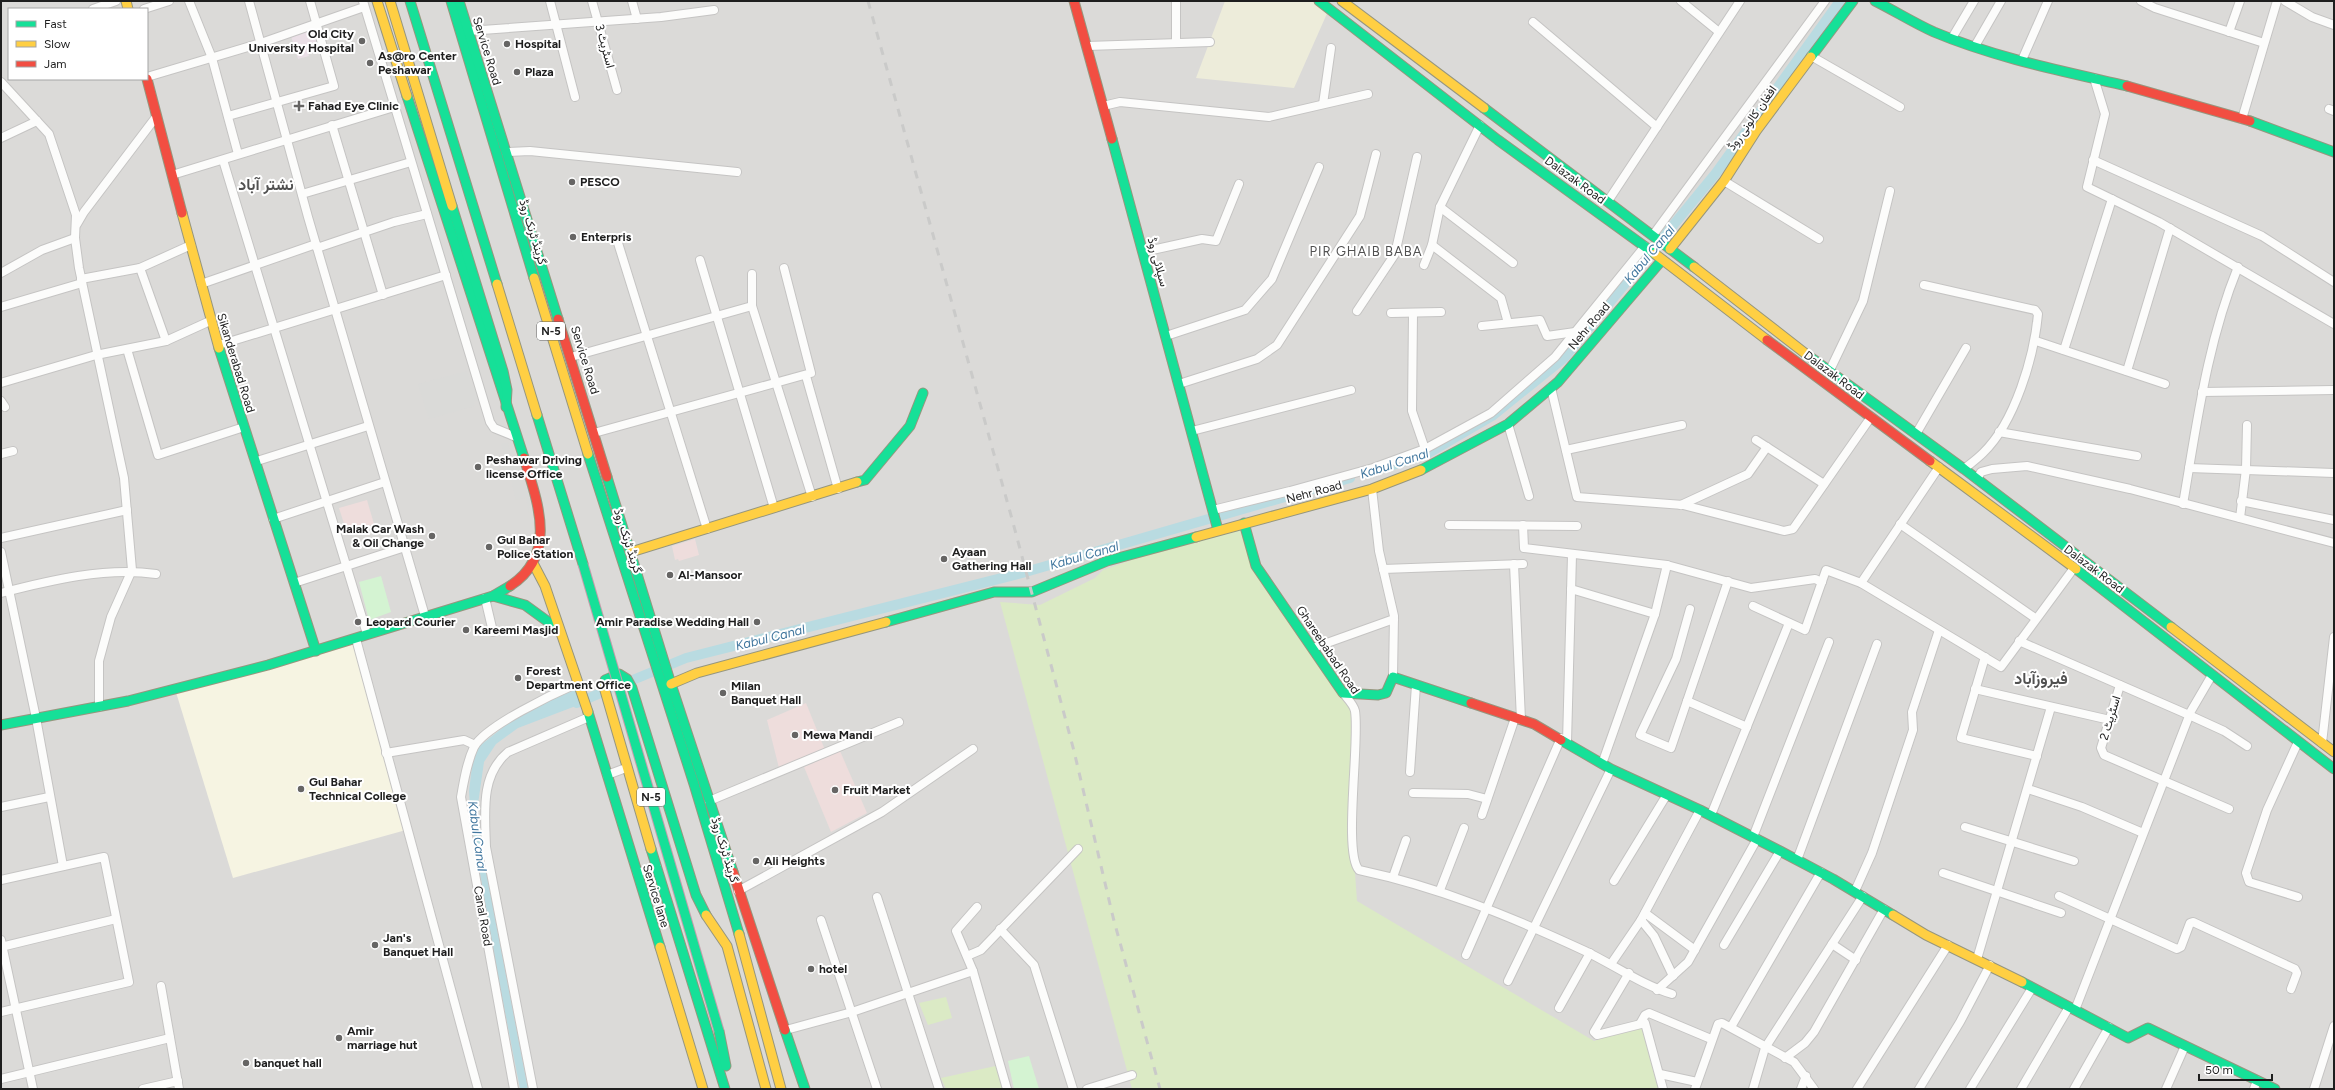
<svg xmlns="http://www.w3.org/2000/svg" width="2335" height="1090" viewBox="0 0 2335 1090" font-family="Figtree,Vazirmatn,sans-serif">
	<rect width="100%" height="100%" fill="#eceae7"/>
	<!-- residential -->
	<path fill="#dbdad8" fill-rule="evenodd" d="M1 1H2334V1089H1ZM9 9H147V79H9Z"/>
	<!-- commercial -->
	<g fill="#eedddc">
		<polygon points="367,500 374,524 347,533 339,508"/>
		<polygon points="695,539 699,555 679,561 678,559 675,560 672,546"/>
		<polygon points="806,703 825,750 779,768 767,720"/>
		<polygon points="840,751 867,813 831,832 804,767"/>
	</g>
	<!-- industrial -->
	<polygon fill="#eadfe6" points="314,29 318,42 306,46 309,56 298,59 291,36"/>
	<!-- education -->
	<polygon fill="#f6f4e2" points="356,639 406,830 233,878 175,689"/>
	<!-- religious -->
	<g fill="#dadad8">
		<polygon points="467,371 472,389 478,388 481,400 474,402 475,406 429,419 418,384"/>
		<polygon points="508,442 510,452 518,450 531,496 529,513 526,498 516,500 501,444"/>
	</g>
	<!-- farmland -->
	<polygon fill="#edecda" points="1225,1 1319,1 1329,9 1294,88 1196,78"/>
	<!-- grass -->
	<g fill="#dbeac5">
		<polygon points="1244,523 1256,566 1355,709 1354,859 1357,901 1594,1041 1645,1023 1664,1089 1132,1089 1000,602 1040,605 1095,578 1103,570 1218,530"/>
		<polygon points="946,997 952,1018 928,1025 919,1003"/>
		<polygon points="1000,1065 1007,1089 946,1089 941,1078"/>
	</g>
	<!-- park -->
	<g fill="#d4f3d2">
		<polygon points="381,576 391,612 369,620 359,582"/>
		<polygon points="1029,1056 1039,1089 1014,1089 1008,1061"/>
	</g>
	<!-- water -->
	<polygon fill="#b9dbe1" points="577,689 581,704 518,728 496,744 484,762 477,811 495,918 528,1089 520,1089 495,961 471,820 469,791 473,758 477,748 506,725 534,707"/>
	<g fill="none" stroke-linecap="round" stroke-linejoin="round">
		<!-- canal -->
		<g stroke="#b9dbe1" stroke-width="10">
			<polyline points="1383,468 1427,454 1492,416 1564,358 1716,173 1840,1"/>
			<polyline points="623,684 686,658 1022,573 1350,478"/>
			<polyline points="577,703 608,690"/>
		</g>
		<defs>
			<g id="street">
				<polyline points="189,1 212,58 238,154"/>
				<polyline points="249,1 308,217 425,616"/>
				<polyline points="363,1 490,422 494,428 516,437"/>
				<polyline points="550,1 575,97"/>
				<polyline points="592,1 617,90"/>
				<polyline points="632,1 637,19"/>
				<polyline points="1681,1 1719,32"/>
				<polyline points="2141,1 2155,8 2264,43"/>
				<polyline points="2285,1 2312,17 2334,25"/>
				<polyline points="93,9 116,1"/>
				<polyline points="144,9 169,1"/>
				<polyline points="1533,22 1657,127"/>
				<polyline points="468,31 661,17 714,10"/>
				<polyline points="2229,32 2240,1"/>
				<polyline points="1952,38 1974,1"/>
				<polyline points="1176,43 1176,1"/>
				<polyline points="1087,46 1210,42"/>
				<polyline points="1975,46 2001,1"/>
				<polyline points="1811,56 1900,107"/>
				<polyline points="2022,60 2048,1"/>
				<polyline points="147,77 261,43 364,7"/>
				<polyline points="2094,78 2105,114 2087,187 2159,222 2334,324"/>
				<polyline points="1,82 49,134 76,215 75,238 79,268 124,478 132,570 111,617 99,661 99,707"/>
				<polyline points="1323,104 1331,48"/>
				<polyline points="1103,106 1120,102 1269,117 1368,94"/>
				<polyline points="2329,109 2334,111"/>
				<polyline points="228,116 334,86 310,1"/>
				<polyline points="2242,119 2277,1"/>
				<polyline points="332,125 383,295"/>
				<polyline points="1,138 37,121"/>
				<polyline points="506,152 530,151 737,172"/>
				<polyline points="223,160 367,634"/>
				<polyline points="2093,160 2262,236 2334,282"/>
				<polyline points="172,175 394,107"/>
				<polyline points="1724,181 1819,239"/>
				<polyline points="302,194 411,162"/>
				<polyline points="1608,201 1740,1"/>
				<polyline points="1440,207 1513,263"/>
				<polyline points="77,224 84,212 156,117"/>
				<polyline points="1653,235 1825,1"/>
				<polyline points="618,243 707,529"/>
				<polyline points="1432,245 1501,298 1508,323"/>
				<polyline points="317,248 394,222 427,214"/>
				<polyline points="1143,252 1202,239 1216,241 1239,184"/>
				<polyline points="700,260 774,508"/>
				<polyline points="1424,265 1432,245 1440,207 1480,125"/>
				<polyline points="140,268 166,341"/>
				<polyline points="1,273 42,250 75,238"/>
				<polyline points="752,274 752,306 812,497"/>
				<polyline points="81,279 140,268 191,245"/>
				<polyline points="201,284 316,244"/>
				<path d="M1924 285 2035 310 2038 314C2034 357 2015 422 1983 453 1977 459 1970 464 1964 469"/>
				<polyline points="1,307 82,283"/>
				<polyline points="1357,311 1395,254 1417,157"/>
				<polyline points="1391,313 1441,312"/>
				<polyline points="1413,313 1412,411 1425,449"/>
				<polyline points="1482,326 1540,320 1547,336 1575,332"/>
				<polyline points="1166,336 1245,310 1272,279 1319,167"/>
				<polyline points="2036,341 2165,384"/>
				<polyline points="219,345 446,275"/>
				<polyline points="127,349 158,455 244,427"/>
				<polyline points="2064,350 2112,199"/>
				<polyline points="571,357 752,306"/>
				<polyline points="2127,371 2170,228"/>
				<polyline points="1829,372 1863,301 1890,191"/>
				<polyline points="806,376 838,489"/>
				<polyline points="1,383 96,355 166,341 210,321"/>
				<polyline points="1179,384 1257,359 1277,345 1360,216 1376,154"/>
				<polyline points="1551,388 1577,497 1683,505 1784,531 1793,529 1871,417"/>
				<polyline points="2202,392 2334,390"/>
				<polyline points="1,401 5,407"/>
				<polyline points="1508,424 1529,496"/>
				<polyline points="1192,431 1351,390"/>
				<polyline points="1999,432 2137,456"/>
				<polyline points="594,433 811,373 784,268"/>
				<polyline points="1916,434 1966,348"/>
				<polyline points="1756,440 1824,484"/>
				<polyline points="1566,450 1682,425"/>
				<polyline points="1,454 13,451"/>
				<polyline points="257,461 368,426"/>
				<polyline points="2189,468 2334,473"/>
				<polyline points="1977,479 1981,472 1992,469 2027,466 2130,489 2334,543"/>
				<polyline points="1372,489 1379,551 1394,616 1393,677"/>
				<polyline points="2241,501 2334,520"/>
				<path d="M2183 504C2197 423 2207 343 2238 267"/>
				<polyline points="1681,505 1748,474 1767,447"/>
				<polyline points="1213,510 1290,491 1373,468 1425,449 1491,413 1555,357 1645,246"/>
				<polyline points="2240,518 2246,469 2247,425"/>
				<polyline points="273,519 385,482"/>
				<polyline points="1900,524 2035,618"/>
				<polyline points="1449,525 1577,526"/>
				<polyline points="1523,525 1524,548 1667,565 1751,588 1815,579 1822,582"/>
				<polyline points="1,538 127,510"/>
				<polyline points="1,552 36,718 63,866"/>
				<polyline points="1514,564 1521,720"/>
				<polyline points="1383,569 1523,564"/>
				<polyline points="294,583 405,547"/>
				<polyline points="1861,583 1939,467"/>
				<polyline points="1571,589 1655,614"/>
				<path d="M1 593C51 580 105 567 156 574"/>
				<polyline points="485,598 493,632"/>
				<polyline points="1753,606 1805,630 1826,570 1861,583 2001,667 2074,568"/>
				<polyline points="1690,609 1676,659 1640,735 1671,748 1728,581"/>
				<polyline points="356,639 478,1089"/>
				<polyline points="2019,641 2189,715 2224,731 2247,746"/>
				<polyline points="1313,648 1394,619"/>
				<polyline points="1985,657 1961,738 2037,756"/>
				<polyline points="2120,685 2101,748 2104,755 2229,809"/>
				<polyline points="1975,689 2110,720"/>
				<path d="M1343 693C1347 698 1354 705 1355 711 1360 741 1343 853 1359 870 1439 887 1512 917 1585 951 1614 965 1642 985 1672 994"/>
				<polyline points="1687,701 1747,727"/>
				<polyline points="1567,742 1572,555"/>
				<polyline points="2322,743 2334,637"/>
				<polyline points="386,753 464,740 475,745"/>
				<polyline points="1602,764 1655,614 1667,565"/>
				<polyline points="1410,772 1416,685"/>
				<polyline points="607,775 626,768"/>
				<polyline points="2028,789 2082,807 2143,833"/>
				<polyline points="1413,793 1468,794 1487,799"/>
				<polyline points="709,801 899,722"/>
				<polyline points="1,807 49,797"/>
				<polyline points="1482,815 1515,718"/>
				<polyline points="1711,815 1789,623"/>
				<polyline points="1965,827 2074,861"/>
				<polyline points="1753,837 1829,642"/>
				<polyline points="1797,860 1877,644"/>
				<polyline points="637,873 657,867"/>
				<polyline points="1943,873 2061,913"/>
				<polyline points="1393,877 1406,840"/>
				<polyline points="1,880 104,857 129,982 1,1012"/>
				<polyline points="1614,881 1666,796"/>
				<polyline points="1440,890 1464,828"/>
				<polyline points="738,891 882,812 973,749"/>
				<polyline points="1855,891 1872,853 1913,730 1912,712 1939,630"/>
				<polyline points="2059,896 2177,949 2181,947 2190,923 2193,922 2295,969 2297,973 2291,989"/>
				<polyline points="877,897 939,1089"/>
				<polyline points="2298,897 2249,882 2246,873 2267,810 2298,742"/>
				<polyline points="977,907 956,931 973,971 1007,1089"/>
				<polyline points="1645,913 1695,950"/>
				<polyline points="821,920 877,1089"/>
				<polyline points="1641,920 1654,936 1673,976"/>
				<polyline points="1000,929 1034,965 1073,1089"/>
				<polyline points="1,940 33,1089"/>
				<polyline points="1832,944 1856,960"/>
				<polyline points="1724,945 1780,851"/>
				<polyline points="1,947 116,919"/>
				<polyline points="1466,955 1561,738"/>
				<polyline points="967,956 981,950 1078,849"/>
				<polyline points="1977,959 2051,707"/>
				<polyline points="1611,964 1641,920 1700,810"/>
				<polyline points="1629,973 1594,1032 1597,1035 1645,1023 1663,1089"/>
				<polyline points="1508,981 1611,769"/>
				<polyline points="161,986 179,1089"/>
				<polyline points="1657,990 1688,962 1757,839"/>
				<polyline points="1559,1008 1590,953"/>
				<polyline points="2075,1010 2191,711 2212,675"/>
				<polyline points="1641,1022 1645,1015 1649,1013 1711,1039"/>
				<polyline points="1731,1027 1821,872"/>
				<polyline points="786,1030 852,1012 973,971"/>
				<polyline points="1785,1058 1805,1043 1814,1032 1884,909"/>
				<polyline points="1660,1074 1697,1082"/>
				<polyline points="1,1079 170,1038"/>
				<polyline points="143,1089 178,1081"/>
				<path d="M514 1089 461 797C464 780 467 762 474 747 485 726 555 693 578 683"/>
				<path d="M533 1089 486 847C485 813 480 775 508 752L589 717"/>
				<polyline points="1087,1089 1132,1075"/>
				<polyline points="1695,1089 1718,1024 1722,1023 1794,1062 1814,1089"/>
				<polyline points="1753,1089 1765,1048 1863,896"/>
				<polyline points="1801,1089 1806,1076"/>
				<polyline points="1857,1089 1948,945"/>
				<polyline points="1919,1089 1960,1022 1990,965"/>
				<polyline points="1970,1089 2032,988"/>
				<polyline points="2021,1089 2069,1007"/>
				<polyline points="2074,1089 2109,1027"/>
				<polyline points="2166,1089 2185,1046"/>
				<polyline points="2254,1089 2257,1080"/>
				<polyline points="2314,1089 2334,1026"/>
			</g>
			<g id="fast">
				<polyline points="410,1 497,284"/>
				<polyline points="451,1 534,278"/>
				<polyline points="459,1 558,319"/>
				<polyline points="1319,1 1498,140 1655,254"/>
				<path d="M1875 1C1895 11 1914 23 1934 32 1996 58 2062 71 2127 86"/>
				<polyline points="1811,57 1853,1"/>
				<polyline points="407,96 524,458"/>
				<polyline points="1484,108 1694,267"/>
				<polyline points="2250,121 2334,152"/>
				<polyline points="1112,139 1218,530"/>
				<polyline points="452,206 503,371 507,390 506,407"/>
				<polyline points="219,348 316,651"/>
				<polyline points="1806,354 1964,469 2171,627"/>
				<polyline points="537,415 583,564"/>
				<polyline points="588,454 694,784 739,934"/>
				<polyline points="1421,470 1508,424 1558,382 1662,260"/>
				<polyline points="607,477 671,684 733,872"/>
				<polyline points="857,482 865,480 910,426 923,393"/>
				<polyline points="1244,523 1256,566 1343,693 1378,695 1386,693 1393,677 1471,703"/>
				<polyline points="2076,569 2334,769"/>
				<polyline points="493,596 525,605 558,629"/>
				<polyline points="886,622 994,592 1032,592 1107,561 1196,537"/>
				<polyline points="604,687 605,680 619,674 627,679 632,688 696,895 706,915"/>
				<polyline points="588,712 660,947"/>
				<polyline points="1,725 128,701 268,665 493,596 510,586"/>
				<polyline points="1561,740 1611,769 1700,810 1780,851 1833,879 1893,915"/>
				<polyline points="651,849 725,1089"/>
				<polyline points="2022,982 2128,1038 2148,1028 2275,1089"/>
				<polyline points="785,1030 805,1089"/>
				<polyline points="719,1031 726,1066"/>
			</g>
			<g id="slow">
				<polyline points="126,1 128,9"/>
				<polyline points="377,1 407,96"/>
				<polyline points="390,1 452,206"/>
				<polyline points="1342,1 1484,108"/>
				<polyline points="182,213 219,348"/>
				<polyline points="1670,249 1724,181 1756,131 1811,57"/>
				<polyline points="1655,254 1767,340"/>
				<polyline points="1694,267 1806,354"/>
				<polyline points="534,278 588,454"/>
				<polyline points="497,284 537,415"/>
				<polyline points="1930,461 2076,569"/>
				<polyline points="1196,537 1372,489 1421,470"/>
				<polyline points="631,552 857,482"/>
				<polyline points="534,565 545,586 588,712"/>
				<polyline points="2171,627 2334,752"/>
				<polyline points="671,684 697,673 886,622"/>
				<polyline points="604,687 651,849"/>
				<polyline points="706,915 727,946 766,1089"/>
				<polyline points="1893,915 1926,935 2022,982"/>
				<polyline points="739,934 781,1089"/>
				<polyline points="660,947 703,1089"/>
			</g>
			<g id="jam">
				<polyline points="1074,1 1112,139"/>
				<polyline points="147,79 182,213"/>
				<polyline points="2127,86 2250,121"/>
				<polyline points="558,319 607,477"/>
				<polyline points="1767,340 1930,461"/>
				<path d="M510 586C558 555 538 503 524 458"/>
				<polyline points="1471,703 1534,724 1561,740"/>
				<polyline points="733,872 785,1030"/>
			</g>
		</defs>
		<!-- street casing -->
		<use href="#street" stroke="#c5c4c3" stroke-width="10"/>
		<!-- fast casing -->
		<use href="#fast" stroke="#96967e" stroke-width="11"/>
		<!-- slow casing -->
		<use href="#slow" stroke="#96967e" stroke-width="11"/>
		<!-- jam casing -->
		<use href="#jam" stroke="#96967e" stroke-width="11"/>
		<!-- street -->
		<use href="#street" stroke="#fcfcfb" stroke-width="8"/>
		<!-- fast -->
		<use href="#fast" stroke="#16e098" stroke-width="9"/>
		<!-- slow -->
		<use href="#slow" stroke="#ffcf43" stroke-width="9"/>
		<!-- jam -->
		<use href="#jam" stroke="#f24e42" stroke-width="9"/>
		<!-- rail -->
		<polyline stroke="#cacac9" stroke-width="3" stroke-dasharray="8 8" stroke-linecap="butt" points="868,1 1012,519 1074,751 1113,917 1160,1089"/>
		<defs>
			<polyline id="fast-bridge" points="583,564 719,1031"/>
		</defs>
		<!-- fast-bridge casing -->
		<use href="#fast-bridge" stroke="#c29daa" stroke-width="11" stroke-linecap="butt"/>
		<!-- fast-bridge -->
		<use href="#fast-bridge" stroke="#16e098" stroke-width="9"/>
	</g>
	<!-- markers -->
	<g fill="#666564" stroke="#fff" stroke-width="1.5">
		<circle cx="362" cy="41" r="4"/>
		<circle cx="507" cy="44" r="4"/>
		<circle cx="370" cy="63" r="4"/>
		<circle cx="517" cy="72" r="4"/>
		<path d="M297 100h4v4h4v4h-4v4h-4v-4h-4v-4h4z"/>
		<circle cx="572" cy="182" r="4"/>
		<circle cx="573" cy="237" r="4"/>
		<circle cx="478" cy="467" r="4"/>
		<circle cx="432" cy="536" r="4"/>
		<circle cx="489" cy="547" r="4"/>
		<circle cx="944" cy="559" r="4"/>
		<circle cx="670" cy="575" r="4"/>
		<circle cx="358" cy="622" r="4"/>
		<circle cx="757" cy="622" r="4"/>
		<circle cx="466" cy="630" r="4"/>
		<circle cx="518" cy="678" r="4"/>
		<circle cx="723" cy="693" r="4"/>
		<circle cx="795" cy="735" r="4"/>
		<circle cx="301" cy="789" r="4"/>
		<circle cx="835" cy="790" r="4"/>
		<circle cx="756" cy="861" r="4"/>
		<circle cx="375" cy="945" r="4"/>
		<circle cx="811" cy="969" r="4"/>
		<circle cx="339" cy="1038" r="4"/>
		<circle cx="246" cy="1063" r="4"/>
	</g>
	<g text-anchor="middle" stroke-width="4" stroke-linejoin="round" paint-order="stroke">
		<!-- shield labels -->
		<g fill="#fff" stroke="#626262" stroke-width="1">
			<rect x="537" y="322" width="28" height="18" rx="3"/>
			<rect x="637" y="788" width="28" height="18" rx="3"/>
		</g>
		<g font-size="11" font-weight="bold" fill="#1e1e1e">
			<text x="551" y="335">N-5</text>
			<text x="651" y="801">N-5</text>
		</g>
		<!-- poi labels -->
		<g font-size="12" font-weight="bold" fill="#1e1e1e" stroke="#fff" text-anchor="start">
			<text x="354" y="38" text-anchor="end">Old City<tspan x="354" dy="14">University Hospital</tspan></text>
			<text x="515" y="48">Hospital</text>
			<text x="378" y="60">As@ro Center<tspan x="378" dy="14">Peshawar</tspan></text>
			<text x="525" y="76">Plaza</text>
			<text x="308" y="110">Fahad Eye Clinic</text>
			<text x="580" y="186">PESCO</text>
			<text x="581" y="241">Enterpris</text>
			<text x="486" y="464">Peshawar Driving<tspan x="486" dy="14">license Office</tspan></text>
			<text x="424" y="533" text-anchor="end">Malak Car Wash<tspan x="424" dy="14">&amp; Oil Change</tspan></text>
			<text x="497" y="544">Gul Bahar<tspan x="497" dy="14">Police Station</tspan></text>
			<text x="952" y="556">Ayaan<tspan x="952" dy="14">Gathering Hall</tspan></text>
			<text x="678" y="579">Al-Mansoor</text>
			<text x="366" y="626">Leopard Courier</text>
			<text x="749" y="626" text-anchor="end">Amir Paradise Wedding Hall</text>
			<text x="474" y="634">Kareemi Masjid</text>
			<text x="526" y="675">Forest<tspan x="526" dy="14">Department Office</tspan></text>
			<text x="731" y="690">Milan<tspan x="731" dy="14">Banquet Hall</tspan></text>
			<text x="803" y="739">Mewa Mandi</text>
			<text x="309" y="786">Gul Bahar<tspan x="309" dy="14">Technical College</tspan></text>
			<text x="843" y="794">Fruit Market</text>
			<text x="764" y="865">Ali Heights</text>
			<text x="383" y="942">Jan's<tspan x="383" dy="14">Banquet Hall</tspan></text>
			<text x="819" y="973">hotel</text>
			<text x="347" y="1035">Amir<tspan x="347" dy="14">marriage hut</tspan></text>
			<text x="254" y="1067">banquet hall</text>
		</g>
		<!-- street labels -->
		<g font-size="12" fill="#1e1e1e" stroke="#fff">
			<text transform="translate(605 46) rotate(75)" y="4">اسٹریٹ 3</text>
			<text transform="translate(487 51) rotate(73)" y="4">Service Road</text>
			<text transform="translate(1752 118) rotate(-55)" y="4">افغان کالونی روڈ</text>
			<text transform="translate(1575 180) rotate(36)" y="4">Dalazak Road</text>
			<text transform="translate(533 232) rotate(73)" y="4">گرینڈ ٹرنک روڈ</text>
			<text transform="translate(1158 262) rotate(75)" y="4">سپلائی روڈ</text>
			<text transform="translate(1589 326) rotate(-50)" y="4">Nehr Road</text>
			<text transform="translate(585 360) rotate(73)" y="4">Service Road</text>
			<text transform="translate(236 363) rotate(73)" y="4">Sikanderabad Road</text>
			<text transform="translate(1834 375) rotate(37)" y="4">Dalazak Road</text>
			<text transform="translate(1314 492) rotate(-15)" y="4">Nehr Road</text>
			<text transform="translate(628 541) rotate(72)" y="4">گرینڈ ٹرنک روڈ</text>
			<text transform="translate(2094 569) rotate(37)" y="4">Dalazak Road</text>
			<text transform="translate(1328 650) rotate(56)" y="4">Ghareebabad Road</text>
			<text transform="translate(2110 718) rotate(-73)" y="4">اسٹریٹ 2</text>
			<text transform="translate(725 850) rotate(73)" y="4">گرینڈ ٹرنک روڈ</text>
			<text transform="translate(656 896) rotate(73)" y="4">Service lane</text>
			<text transform="translate(483 916) rotate(80)" y="4">Canal Road</text>
		</g>
		<!-- neighbourhood labels -->
		<g font-size="13" letter-spacing="1" fill="#515151" stroke="#fff">
			<text x="1366" y="256">PIR GHAIB BABA</text>
		</g>
		<!-- water labels -->
		<g font-size="13" font-style="italic" fill="#43789f" stroke="#fff">
			<text transform="translate(1649 254) rotate(-50)" y="5">Kabul Canal</text>
			<text transform="translate(1394 463) rotate(-18)" y="5">Kabul Canal</text>
			<text transform="translate(1084 555) rotate(-16)" y="5">Kabul Canal</text>
			<text transform="translate(770 637) rotate(-14)" y="5">Kabul Canal</text>
			<text transform="translate(478 836) rotate(82)" y="5">Kabul Canal</text>
		</g>
		<!-- district labels -->
		<g font-size="16" font-weight="bold" fill="#515151" stroke="#fff">
			<text x="266" y="190">نشتر آباد</text>
			<text x="2041" y="684">فیروزآباد</text>
		</g>
	</g>
	<!-- border -->
	<rect width="2335" height="1090" fill="none" stroke="#1e1e1e" stroke-width="4"/>
	<!-- legend -->
	<rect x="8" y="8" width="140" height="72" fill="#ffffff" stroke="#a5a5a5"/>
	<rect x="16" y="21" width="20" height="6" fill="#16e098" stroke="#a5a5a5"/>
	<text x="44" y="28" font-size="12" fill="#1e1e1e">Fast</text>
	<rect x="16" y="41" width="20" height="6" fill="#ffcf43" stroke="#a5a5a5"/>
	<text x="44" y="48" font-size="12" fill="#1e1e1e">Slow</text>
	<rect x="16" y="61" width="20" height="6" fill="#f24e42" stroke="#a5a5a5"/>
	<text x="44" y="68" font-size="12" fill="#1e1e1e">Jam</text>
	<!-- scale -->
	<path d="M2199 1074v6h73v-6" fill="none" stroke="#1e1e1e" stroke-width="2"/>
	<text x="2205" y="1074" font-size="12" fill="#1e1e1e" stroke="#ffffff" stroke-width="3" paint-order="stroke">50 m</text>
</svg>
